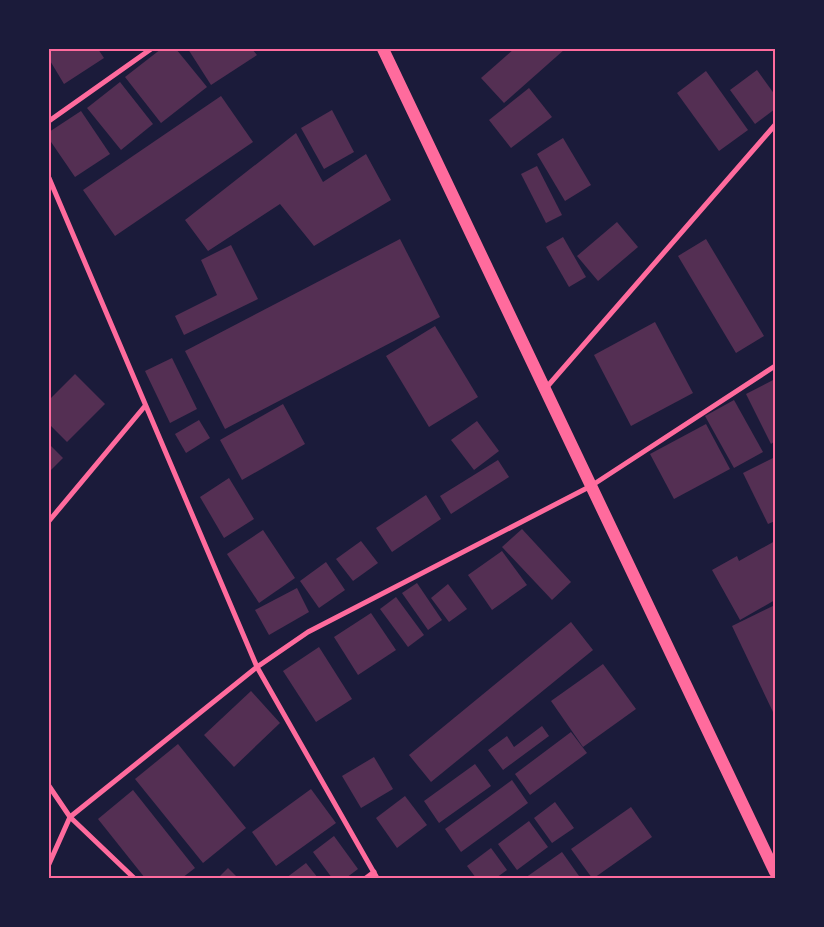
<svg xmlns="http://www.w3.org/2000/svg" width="824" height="927" viewBox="0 0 824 927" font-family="'Public Sans',sans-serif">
	<rect width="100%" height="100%" fill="#1b1b3a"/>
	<!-- building -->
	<g fill="#542f53">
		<polygon points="49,49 98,49 104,58 64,84 49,59"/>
		<polygon points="161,49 176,49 207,87 161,123 125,77"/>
		<polygon points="188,49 252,49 257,55 211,85"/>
		<polygon points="514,49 565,49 504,103 481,78"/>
		<polygon points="757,70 775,95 775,109 755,124 730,90"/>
		<polygon points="706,71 748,130 719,151 677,93"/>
		<polygon points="120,82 153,124 121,150 87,108"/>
		<polygon points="529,88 552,117 511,148 489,120"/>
		<polygon points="221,96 253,142 115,236 83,190"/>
		<polygon points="332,110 354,152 324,169 301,128"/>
		<polygon points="81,111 110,154 75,177 49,139 49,132"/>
		<polygon points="296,133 323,182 366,154 391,200 314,246 280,204 208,251 185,220"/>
		<polygon points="563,138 591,185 565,201 537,154"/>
		<polygon points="537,166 562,215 546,223 521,174"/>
		<polygon points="617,222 638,247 598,281 577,256"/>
		<polygon points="563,237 586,277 569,287 546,247"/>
		<polygon points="400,239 440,317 225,429 185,351"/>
		<polygon points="706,239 764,336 736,353 678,256"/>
		<polygon points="231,245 258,299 184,335 175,316 217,295 201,260"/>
		<polygon points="655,322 693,393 631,426 594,355"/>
		<polygon points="435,326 478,397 429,427 386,356"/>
		<polygon points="172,358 197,409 170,423 145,371"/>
		<polygon points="75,374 105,404 67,442 49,424 49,400"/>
		<polygon points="775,379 775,441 771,444 746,394"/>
		<polygon points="734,400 763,452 734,468 705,416"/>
		<polygon points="283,404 305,444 242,480 220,440"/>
		<polygon points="199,420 210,438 186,453 175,434"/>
		<polygon points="477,421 499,451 474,470 451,440"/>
		<polygon points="706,424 730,469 674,499 650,454"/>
		<polygon points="49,444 63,458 49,472"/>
		<polygon points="775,457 775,521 768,524 743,473"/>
		<polygon points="498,460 509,477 451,514 440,496"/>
		<polygon points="229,478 254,519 224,538 200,497"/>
		<polygon points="426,495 441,519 392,552 376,528"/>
		<polygon points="522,529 571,582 552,600 502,547"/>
		<polygon points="263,530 295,578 259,603 227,554"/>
		<polygon points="361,541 378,563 353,581 336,559"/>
		<polygon points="775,541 775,600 740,620 712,570 737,556 739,561"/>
		<polygon points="502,551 527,585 492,610 468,575"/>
		<polygon points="326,562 345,590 319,608 300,581"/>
		<polygon points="417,583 442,620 428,630 402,593"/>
		<polygon points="448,584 467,609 449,622 431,598"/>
		<polygon points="297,588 309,612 269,635 255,610"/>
		<polygon points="396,597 424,635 408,647 380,609"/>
		<polygon points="775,605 775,711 773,712 732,626"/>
		<polygon points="371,613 396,650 358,675 334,637"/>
		<polygon points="571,622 593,650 431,782 409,755"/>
		<polygon points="319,647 352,699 316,722 283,671"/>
		<polygon points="603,664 636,709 583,747 551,701"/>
		<polygon points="251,691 280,723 234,767 204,735"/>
		<polygon points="542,726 549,736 503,770 488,750 507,736 514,747"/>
		<polygon points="571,732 587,753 530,795 515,774"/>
		<polygon points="178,744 246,828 203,863 135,779"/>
		<polygon points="374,757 393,789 361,808 342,776"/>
		<polygon points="475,764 491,786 439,823 424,801"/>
		<polygon points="512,780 528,803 461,852 445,829"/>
		<polygon points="311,789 336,823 276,866 252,832"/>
		<polygon points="133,790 195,868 182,878 145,878 98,819"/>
		<polygon points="405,796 427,825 397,848 376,818"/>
		<polygon points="555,802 574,828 552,843 534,818"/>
		<polygon points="631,807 652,837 594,878 592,878 571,849"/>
		<polygon points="529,821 548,847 517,870 498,844"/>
		<polygon points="334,836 358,869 346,878 332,878 313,852"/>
		<polygon points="491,848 507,870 496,878 476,878 467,866"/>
		<polygon points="562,852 579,876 576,878 525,878"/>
		<polygon points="306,863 318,878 286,878"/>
		<polygon points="228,868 238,878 218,878"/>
	</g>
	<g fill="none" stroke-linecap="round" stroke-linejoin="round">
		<!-- minor -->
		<g stroke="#ff6b9d" stroke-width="5">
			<polyline points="49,121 151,49"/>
			<polyline points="49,178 257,667 377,878"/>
			<polyline points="546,388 775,125"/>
			<polyline points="49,521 145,406"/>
			<polyline points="49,786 70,817 134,878"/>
			<polyline points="49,864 70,817 257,667 308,632 591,486 775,366"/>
			<polyline points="366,878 374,872"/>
		</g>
		<!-- primary -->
		<polyline stroke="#ff6b9d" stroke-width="12" points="383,49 775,872"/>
	</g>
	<!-- border -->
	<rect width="824" height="927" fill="none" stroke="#1b1b3a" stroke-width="100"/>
	<rect x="50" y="50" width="724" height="827" fill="none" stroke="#ff6b9d" stroke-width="2"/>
</svg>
